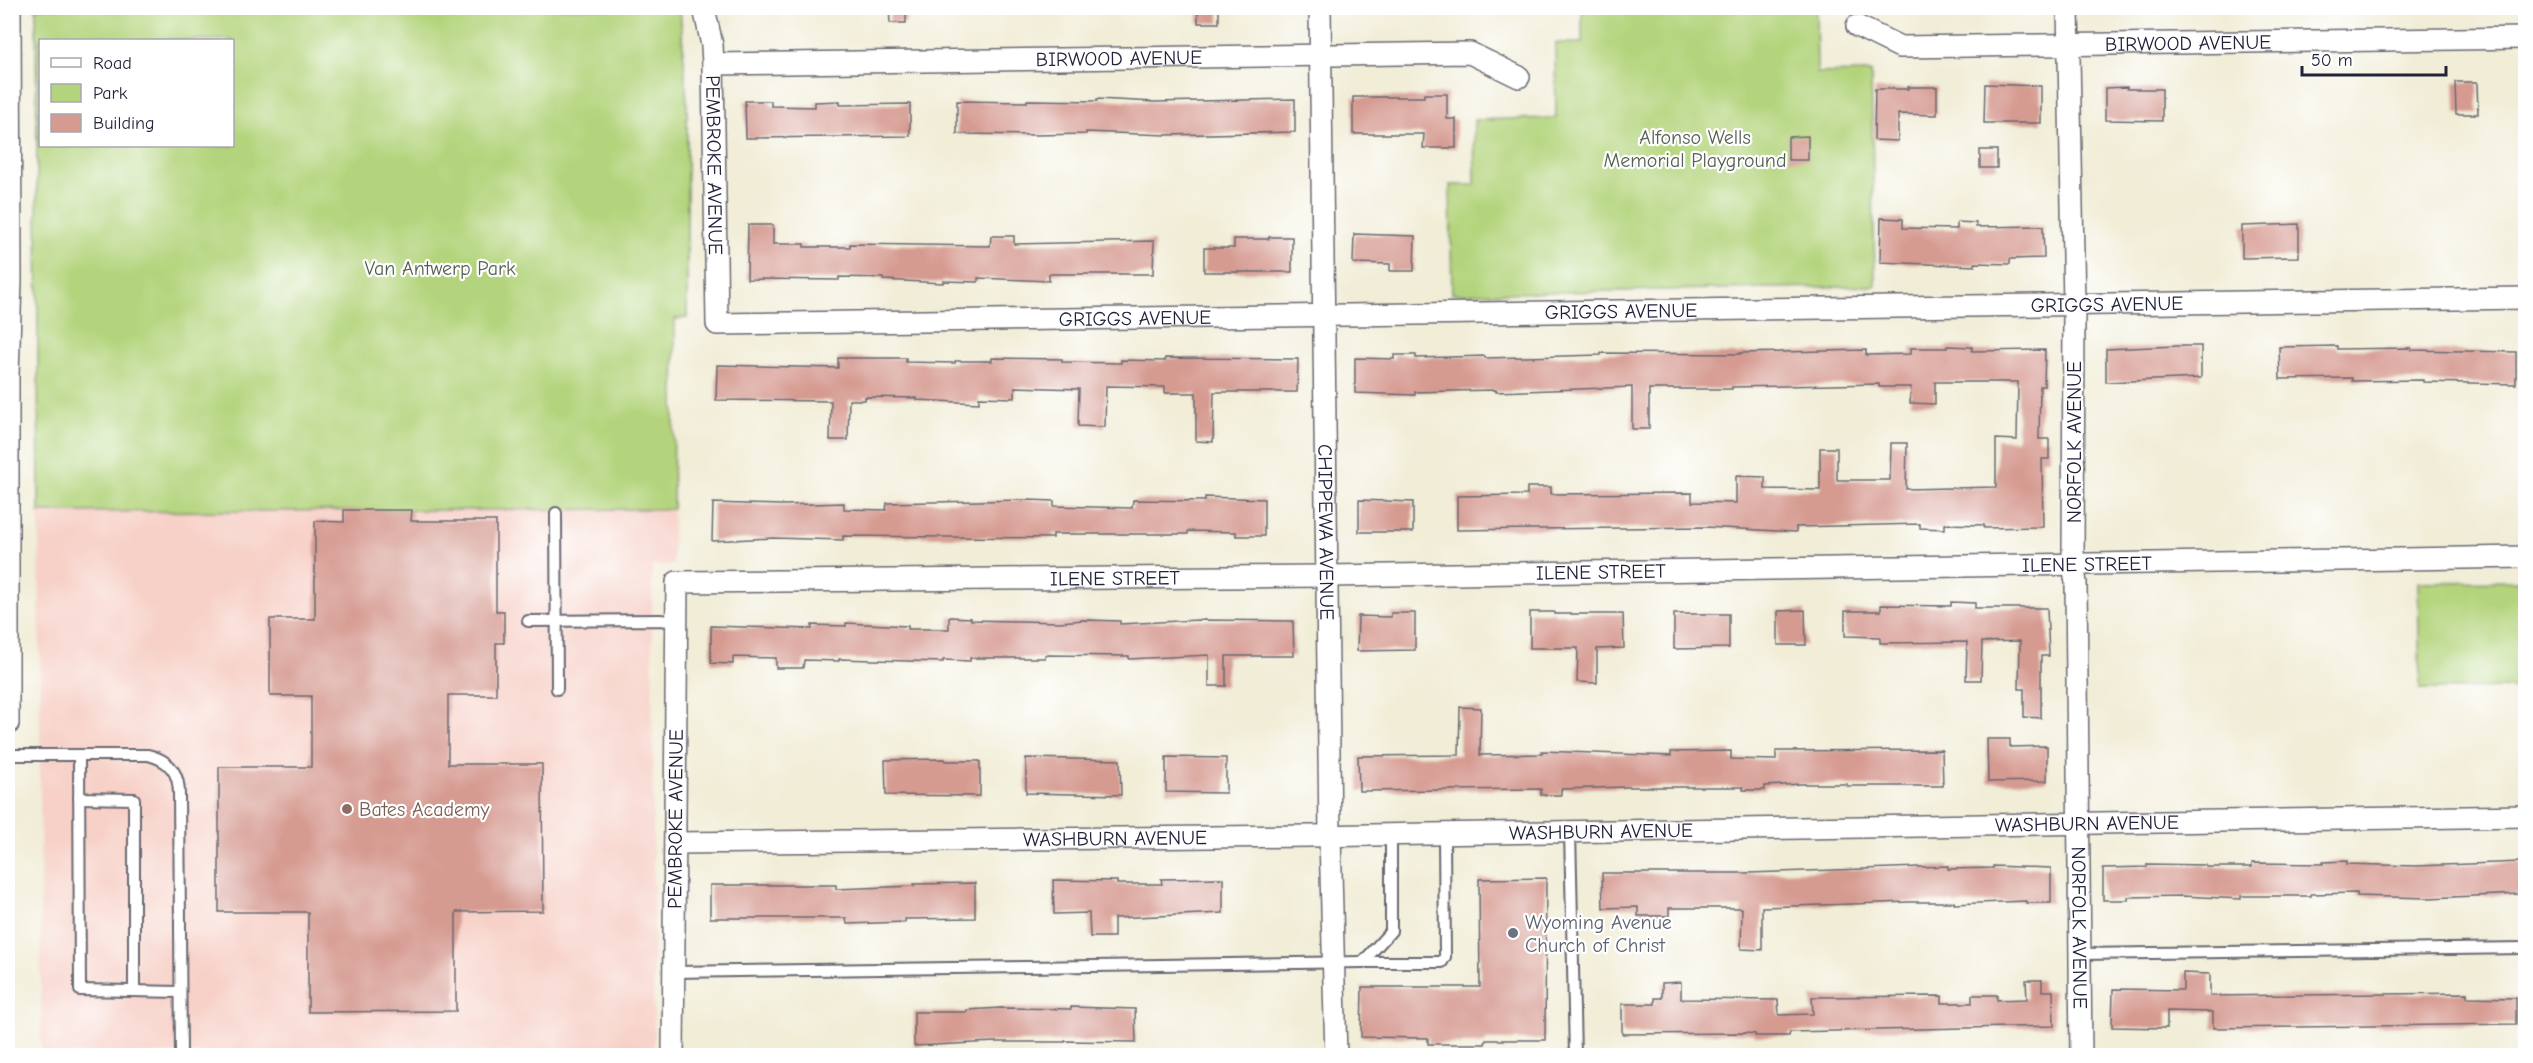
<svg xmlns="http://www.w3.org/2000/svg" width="2533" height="1063" viewBox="0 0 2533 1063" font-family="'Comic Neue',sans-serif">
	<rect width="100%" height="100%" fill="#fff"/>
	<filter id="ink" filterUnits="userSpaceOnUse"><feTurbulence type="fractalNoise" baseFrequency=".0167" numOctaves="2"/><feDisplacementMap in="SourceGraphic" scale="12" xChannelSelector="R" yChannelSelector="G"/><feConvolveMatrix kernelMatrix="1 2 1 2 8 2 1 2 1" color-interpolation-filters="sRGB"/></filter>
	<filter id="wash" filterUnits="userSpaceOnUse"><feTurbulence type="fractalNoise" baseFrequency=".008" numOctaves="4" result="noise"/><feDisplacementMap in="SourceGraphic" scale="24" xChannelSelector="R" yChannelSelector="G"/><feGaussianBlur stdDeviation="1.35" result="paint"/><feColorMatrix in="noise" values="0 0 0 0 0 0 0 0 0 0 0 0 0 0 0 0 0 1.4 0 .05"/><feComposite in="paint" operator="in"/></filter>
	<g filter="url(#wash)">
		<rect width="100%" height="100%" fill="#f1edd7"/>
		<!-- built -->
		<polygon fill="#f7d1c8" points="673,509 673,565 652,566 654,1052 41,1054 39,512"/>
		<!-- green -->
		<g fill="#b3d47c" stroke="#6a7b5c" stroke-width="1.5" fill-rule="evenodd">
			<path d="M36 8H680L687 101V318L675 319 673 509 39 512ZM40 40H232V146H40Z"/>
			<polygon points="1582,8 1816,8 1817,73 1871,72 1875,286 1452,294 1450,185 1475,185 1474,120 1556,118 1555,43 1582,43"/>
			<polygon points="2525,581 2525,688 2420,689 2418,582"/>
		</g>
		<g id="blocks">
			<!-- building -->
			<g fill="#d59a90">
				<polygon points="889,8 906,8 906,23 890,23"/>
				<rect x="1198" y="8" width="21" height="15"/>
				<polygon points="2455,82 2477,82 2478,114 2456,114"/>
				<polygon points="1985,84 2041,86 2041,123 1984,123"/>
				<polygon points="1908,87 1937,87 1937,115 1898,114 1898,141 1874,140 1875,89 1908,89"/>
				<polygon points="2127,87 2127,89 2162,89 2162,121 2105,120 2105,88"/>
				<polygon points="1424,94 1447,94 1447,119 1456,119 1456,148 1423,148 1424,134 1353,134 1353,97 1424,97"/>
				<polygon points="1097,99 1155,102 1295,99 1295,132 1167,135 1086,132 1086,134 1036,135 957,134 957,101 1027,102 1027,100 1097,101"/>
				<polygon points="745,101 771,101 771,106 815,107 815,102 840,101 840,105 910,104 910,136 746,138"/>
				<polygon points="1808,136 1808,160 1788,160 1788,137"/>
				<rect x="1980" y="150" width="17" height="18"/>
				<polygon points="1881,218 1903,219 1903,228 1957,229 1957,222 1976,223 1976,227 2043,226 2044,258 2010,259 2010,264 1975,263 1975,266 1880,262"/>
				<polygon points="2299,224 2299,257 2242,258 2242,226"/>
				<polygon points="748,225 773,225 773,244 804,244 804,247 850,247 850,244 990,246 991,236 1014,236 1014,244 1154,241 1153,274 1049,274 1049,281 978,278 978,282 943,281 943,283 883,280 883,278 839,277 839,280 747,279"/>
				<polygon points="1354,234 1415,236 1414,271 1390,271 1390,264 1353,263"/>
				<polygon points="1269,237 1292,237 1292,272 1204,272 1204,248 1234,248 1234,239 1269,239"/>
				<polygon points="1947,346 1972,347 1972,351 2045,350 2044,386 2040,386 2039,439 2049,439 2049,459 2042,459 2043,527 1984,528 1984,525 1945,524 1945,529 1920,528 1920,524 1796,527 1796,532 1705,527 1457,530 1457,496 1527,495 1527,487 1551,487 1551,494 1692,493 1692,502 1736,503 1736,476 1765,477 1765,489 1820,490 1820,448 1837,448 1837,480 1890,480 1891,443 1907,443 1906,489 1996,487 1996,439 2017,440 2018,382 1935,382 1935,404 1910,403 1911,387 1879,387 1879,384 1732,387 1732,389 1649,389 1649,429 1632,429 1632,387 1496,392 1496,390 1450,391 1415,392 1415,395 1355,393 1355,358 1394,359 1394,355 1416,355 1416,358 1485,356 1485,358 1601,355 1601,353 1740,354 1740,353 1866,350 1866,355 1911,354 1911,348 1947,348"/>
				<polygon points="2177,346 2201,346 2201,378 2106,382 2106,349"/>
				<polygon points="2337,346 2337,349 2411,348 2411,350 2516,352 2516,384 2423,382 2423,380 2352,381 2352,378 2280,379 2279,347"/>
				<polygon points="838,358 906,358 906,362 955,363 955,361 992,361 992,358 1062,359 1062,362 1121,363 1121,360 1165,361 1165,358 1298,359 1297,392 1214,392 1213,442 1196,441 1196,393 1165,393 1165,387 1106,386 1105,427 1078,426 1079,389 1015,387 1015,398 979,397 979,403 917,400 917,398 865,397 865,400 849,400 848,440 830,440 831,401 716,400 717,365 838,368"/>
				<polygon points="1205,497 1264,499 1264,536 1236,536 1236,532 1188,531 1188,534 1053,534 1053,538 843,536 843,540 773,538 712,541 713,503 783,505 844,503 844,509 886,510 887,503 1028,500 1054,501 1054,506 1132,508 1133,500 1205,501"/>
				<polygon points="1359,500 1413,502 1413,532 1359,532"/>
				<polygon points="344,510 412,510 411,521 496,521 496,611 504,611 504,643 496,643 496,695 448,695 448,764 542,764 543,911 456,912 456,1011 308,1012 308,912 219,912 219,767 311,767 311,696 270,696 270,619 315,619 315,521 344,522"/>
				<polygon points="1951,602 1975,603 1975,608 2047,608 2049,656 2041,656 2041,718 2024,717 2024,689 2019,689 2020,641 1982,642 1981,680 1966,680 1967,642 1880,643 1880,637 1845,636 1845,611 1881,611 1881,605 1951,606"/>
				<polygon points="1805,610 1806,645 1778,645 1778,611"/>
				<polygon points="1530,612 1554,612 1554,614 1623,614 1624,648 1597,649 1597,683 1577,682 1578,648 1530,648"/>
				<polygon points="1391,613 1415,613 1415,650 1357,651 1358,616 1391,617"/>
				<polygon points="1674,614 1729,614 1729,648 1674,649"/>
				<polygon points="949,617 971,618 971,620 1059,622 1084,620 1120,621 1120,624 1198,620 1293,621 1294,656 1226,656 1226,686 1209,686 1209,655 1129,659 1129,656 1045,655 1045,658 970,658 970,661 943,660 943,662 839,659 839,661 804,660 803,668 776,668 776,658 733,657 733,664 711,663 711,626 812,629 812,625 846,626 846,623 908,626 908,629 949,629"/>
				<polygon points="1460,707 1481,708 1480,755 1542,754 1542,751 1671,756 1671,752 1731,751 1731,759 1776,760 1776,751 1942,750 1943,786 1847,786 1847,784 1801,784 1765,786 1765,790 1743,790 1743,787 1626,787 1561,789 1561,795 1541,795 1541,789 1359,791 1358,756 1459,755"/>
				<polygon points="1987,739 2010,739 2010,747 2047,746 2047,781 1988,782"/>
				<polygon points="1166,757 1226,758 1226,793 1166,792"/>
				<polygon points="1026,758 1120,760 1121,795 1026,793"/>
				<polygon points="945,759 945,761 980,761 980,796 886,795 885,760"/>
				<polygon points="2347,861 2347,864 2416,866 2521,862 2521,894 2428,898 2357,896 2357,893 2311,894 2311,896 2241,896 2241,899 2182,896 2128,897 2128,900 2103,900 2103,868 2147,867 2147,864 2206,865 2206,867 2252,867 2252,863 2323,864 2323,862"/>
				<polygon points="1948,866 1948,869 1993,868 1993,866 2051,868 2051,903 2026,903 2026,901 1954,904 1954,902 1909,902 1762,907 1762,950 1741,949 1742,908 1669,908 1669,916 1638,916 1638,907 1603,908 1602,873 1748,873"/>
				<polygon points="1223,878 1223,913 1114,918 1114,937 1090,937 1089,913 1054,914 1053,880 1117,881 1117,884 1162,884 1161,879"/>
				<polygon points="1546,878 1545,1040 1486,1040 1485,1044 1428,1044 1428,1038 1361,1037 1362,987 1480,987 1479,879"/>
				<polygon points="975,883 975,918 905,919 905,922 847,924 846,918 710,918 710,885 836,885 836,889 914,886 914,884"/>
				<polygon points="2183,973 2210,974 2210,996 2467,993 2467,997 2516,998 2516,1024 2213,1028 2213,1012 2167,1011 2167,1028 2112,1027 2113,989 2183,990"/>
				<polygon points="2026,980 2042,980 2042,991 2053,991 2054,1026 1790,1032 1789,1036 1755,1036 1755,1034 1746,1033 1622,1034 1622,1004 1655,1004 1655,998 1662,998 1662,983 1681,982 1681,999 1778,1000 1779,1015 1813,1014 1812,997 1942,996 1942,1003 1972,1003 1972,995 1997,995 1997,1000 2027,999"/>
				<polygon points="1071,1007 1135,1009 1136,1042 1065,1041 1065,1042 995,1042 914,1046 914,1012 967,1012 967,1010 1001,1008 1071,1009"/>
			</g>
		</g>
	</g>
	<g filter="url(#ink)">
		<use href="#blocks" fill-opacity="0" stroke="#6a6972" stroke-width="1.5"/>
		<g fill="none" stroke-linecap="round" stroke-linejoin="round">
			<defs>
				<g id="lane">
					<polyline points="556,513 557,689"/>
					<polyline points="528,621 660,620 676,622"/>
					<path d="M8 755H148C169 760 179 772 179 794L181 1056"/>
					<polyline points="79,755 80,990 180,992"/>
					<polyline points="79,798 134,799 134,990"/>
					<polyline points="1570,831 1575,1056"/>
					<polyline points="1391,834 1391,931 1363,962 1442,962 1445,957 1444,834"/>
					<polyline points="2081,954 2526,948"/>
					<polyline points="674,972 1363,962"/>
				</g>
				<g id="street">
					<path id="s1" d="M704 8 712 45 713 64 717 324 2526 298"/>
					<path id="s2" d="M1320 8 1330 836 1336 1056"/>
					<path id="s3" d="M2068 8 2074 304 2073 563 2076 583 2081 1056"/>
					<path id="s4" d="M1857 26 1900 47 2526 38"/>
					<path id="s5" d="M713 64 1470 53 1519 77"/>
					<polyline points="8,724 8,376 11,280 10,8"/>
					<path id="s6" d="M675 843 1311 836 2526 816"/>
					<path id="s7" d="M673 1056 677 582 1327 576 2526 557"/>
				</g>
			</defs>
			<!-- lane casing -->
			<use href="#lane" stroke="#6a6972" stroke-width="14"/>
			<!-- street casing -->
			<use href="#street" stroke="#6a6972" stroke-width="24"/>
			<!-- lane -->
			<use href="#lane" stroke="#fff" stroke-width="10"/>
			<!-- street -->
			<use href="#street" stroke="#fff" stroke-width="21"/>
		</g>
	</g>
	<!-- markers -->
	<circle fill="#8d6e63" stroke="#fff" stroke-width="2" cx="347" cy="809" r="6"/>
	<circle fill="#6b7280" stroke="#fff" stroke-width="2" cx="1513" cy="933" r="6"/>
	<g text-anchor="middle" stroke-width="4.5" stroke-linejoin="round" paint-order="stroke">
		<!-- street labels -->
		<g font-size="20" fill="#22223b" stroke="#fff">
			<text dy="7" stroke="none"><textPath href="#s4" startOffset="336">BIRWOOD AVENUE</textPath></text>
			<text dy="7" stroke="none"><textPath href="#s5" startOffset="406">BIRWOOD AVENUE</textPath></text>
			<text dy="7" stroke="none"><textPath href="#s1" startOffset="158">PEMBROKE AVENUE</textPath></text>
			<text dy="7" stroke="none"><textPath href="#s1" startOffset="1707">GRIGGS AVENUE</textPath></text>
			<text dy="7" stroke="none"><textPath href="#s1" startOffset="1221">GRIGGS AVENUE</textPath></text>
			<text dy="7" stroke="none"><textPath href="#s1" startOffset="735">GRIGGS AVENUE</textPath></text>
			<text transform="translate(2074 442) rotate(-90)" y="7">NORFOLK AVENUE</text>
			<text dy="7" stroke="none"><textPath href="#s2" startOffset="524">CHIPPEWA AVENUE</textPath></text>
			<text dy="7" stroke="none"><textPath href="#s7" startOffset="1884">ILENE STREET</textPath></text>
			<text dy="7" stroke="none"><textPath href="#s7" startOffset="1398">ILENE STREET</textPath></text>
			<text dy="7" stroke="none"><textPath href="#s7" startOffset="912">ILENE STREET</textPath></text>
			<text dy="7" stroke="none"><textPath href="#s7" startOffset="237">PEMBROKE AVENUE</textPath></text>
			<text dy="7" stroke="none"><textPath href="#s6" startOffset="1412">WASHBURN AVENUE</textPath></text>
			<text dy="7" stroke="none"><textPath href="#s6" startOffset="926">WASHBURN AVENUE</textPath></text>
			<text dy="7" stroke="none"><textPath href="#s6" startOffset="440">WASHBURN AVENUE</textPath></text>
			<text dy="7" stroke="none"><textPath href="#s3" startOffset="920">NORFOLK AVENUE</textPath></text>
		</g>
		<!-- park labels -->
		<g font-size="20" fill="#556052" stroke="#fff">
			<text x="1695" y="144">Alfonso Wells<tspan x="1695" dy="23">Memorial Playground</tspan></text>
			<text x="440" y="275">Van Antwerp Park</text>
		</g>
		<!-- education labels -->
		<g font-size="20" fill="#785e54" stroke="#fff" text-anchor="start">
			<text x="359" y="816">Bates Academy</text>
		</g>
		<!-- worship labels -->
		<g font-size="20" fill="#5b616d" stroke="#fff" text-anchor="start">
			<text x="1525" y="929">Wyoming Avenue<tspan x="1525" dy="23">Church of Christ</tspan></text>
		</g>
	</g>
	<!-- margin -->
	<rect width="2533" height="1063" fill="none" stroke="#fff" stroke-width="30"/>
	<!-- legend -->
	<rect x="39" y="39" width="195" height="108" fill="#ffffff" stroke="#a7a7b1" stroke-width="1.5"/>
	<rect x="51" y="58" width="30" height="9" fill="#ffffff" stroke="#a7a7b1" stroke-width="1.5"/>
	<text x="93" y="69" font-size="18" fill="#22223b">Road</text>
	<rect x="51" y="84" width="30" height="18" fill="#b3d47c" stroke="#a7a7b1" stroke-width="1.5"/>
	<text x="93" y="99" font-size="18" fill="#22223b">Park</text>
	<rect x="51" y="114" width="30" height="18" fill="#d59a90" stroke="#a7a7b1" stroke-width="1.5"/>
	<text x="93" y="129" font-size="18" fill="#22223b">Building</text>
	<!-- scale -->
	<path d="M2302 66v9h144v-9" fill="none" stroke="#22223b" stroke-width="3"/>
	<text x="2311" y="66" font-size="18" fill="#22223b" stroke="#ffffff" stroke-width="4.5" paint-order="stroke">50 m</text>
</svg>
